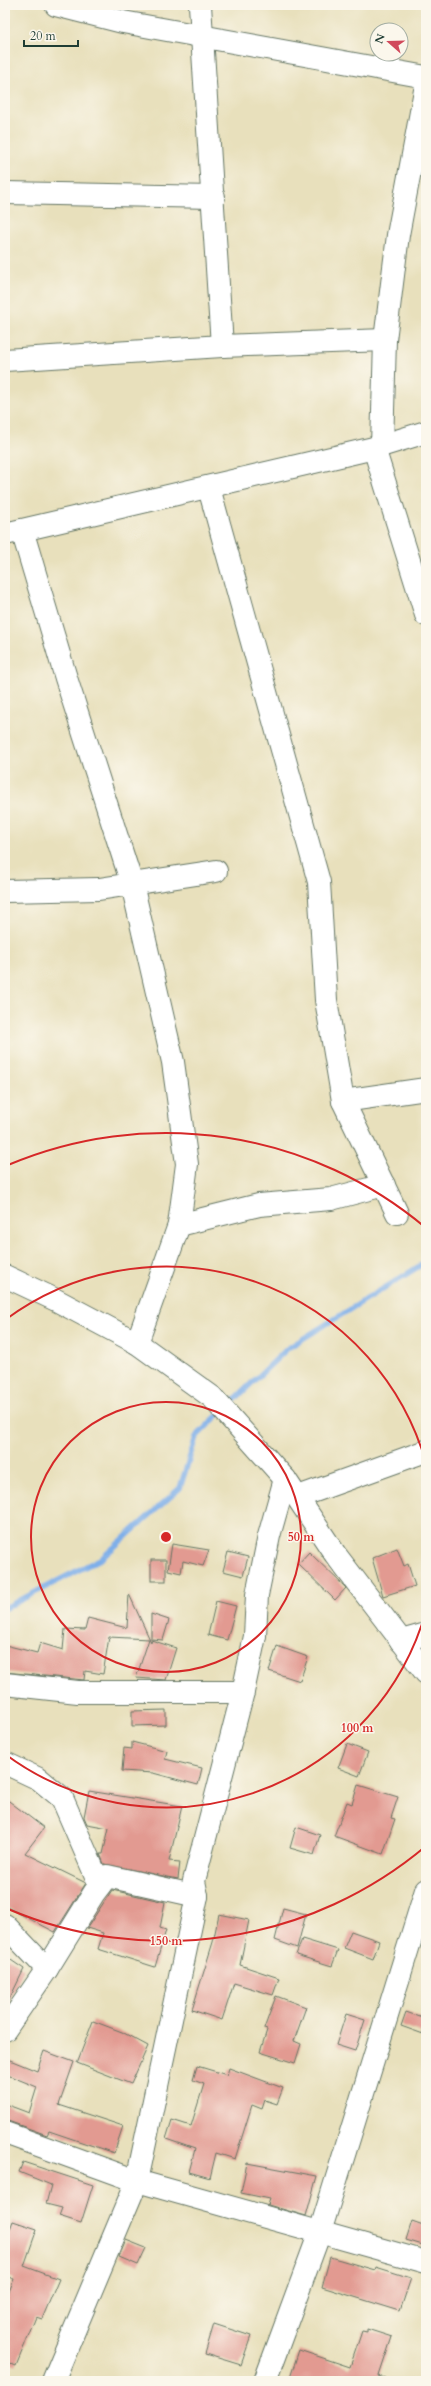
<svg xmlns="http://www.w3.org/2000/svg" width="431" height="2386" viewBox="0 0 431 2386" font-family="Cardo,serif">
	<rect width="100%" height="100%" fill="#fbf7ec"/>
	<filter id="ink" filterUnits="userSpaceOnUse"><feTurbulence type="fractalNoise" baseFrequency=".025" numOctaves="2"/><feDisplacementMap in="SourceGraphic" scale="8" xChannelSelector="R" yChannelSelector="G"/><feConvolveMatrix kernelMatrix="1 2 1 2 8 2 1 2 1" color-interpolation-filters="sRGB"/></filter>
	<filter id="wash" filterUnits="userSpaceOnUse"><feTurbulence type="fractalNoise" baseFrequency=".012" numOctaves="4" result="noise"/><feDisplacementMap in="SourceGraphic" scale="16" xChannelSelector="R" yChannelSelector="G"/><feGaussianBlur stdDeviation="0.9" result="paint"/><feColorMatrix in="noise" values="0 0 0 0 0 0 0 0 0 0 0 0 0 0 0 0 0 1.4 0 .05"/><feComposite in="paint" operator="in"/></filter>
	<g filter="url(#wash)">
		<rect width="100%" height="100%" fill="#e8e0bc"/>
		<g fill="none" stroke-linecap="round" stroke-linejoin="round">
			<!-- stream -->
			<g stroke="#7eafe9" stroke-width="5.5">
				<polyline points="227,1407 288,1348 426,1262"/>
				<polyline points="5,1608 102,1558 180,1488 196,1437 220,1413"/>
			</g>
		</g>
		<g id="blocks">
			<!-- building -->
			<g fill="#e29a91">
				<polygon points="172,1544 209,1550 203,1566 183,1561 181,1573 168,1570"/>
				<polygon points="397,1548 404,1566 408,1564 415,1586 383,1596 372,1558"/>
				<polygon points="228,1552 248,1557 243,1576 223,1571"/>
				<polygon points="309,1552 346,1588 335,1600 298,1564"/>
				<rect x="151" y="1560" width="15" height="21"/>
				<polygon points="129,1594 151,1642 151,1640 176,1648 166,1680 136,1678 149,1639 109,1637 103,1674 85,1671 84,1680 5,1672 5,1645 37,1653 40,1643 63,1650 65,1629 85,1630 88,1618 127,1628"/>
				<polygon points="216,1601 236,1606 227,1640 208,1635"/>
				<polygon points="151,1614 169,1620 163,1640 151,1639"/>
				<polygon points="277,1646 308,1657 300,1681 269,1671"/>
				<polygon points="166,1710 166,1725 132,1726 132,1711"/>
				<polygon points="132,1742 167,1751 165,1759 202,1768 198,1785 153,1773 122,1771 124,1748 132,1749"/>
				<polygon points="347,1744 368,1752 359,1776 338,1768"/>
				<polygon points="358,1785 398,1797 391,1818 395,1819 383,1854 334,1836 347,1802 352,1804"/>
				<polygon points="89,1791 182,1806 169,1861 180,1862 178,1879 104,1864 100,1854 103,1854 109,1828 87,1824 84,1817"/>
				<polygon points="5,1798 44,1828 25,1853 86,1883 55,1932 5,1906"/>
				<polygon points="296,1827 320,1835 314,1855 290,1848"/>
				<polygon points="112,1890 165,1902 160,1928 166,1930 155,1967 98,1949 103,1933 87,1928"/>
				<polygon points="283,1908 306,1914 297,1948 275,1940"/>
				<polygon points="219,1914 249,1920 240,1965 279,1978 273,1995 234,1983 222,2020 192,2010 213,1942"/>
				<polygon points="351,1931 379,1941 373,1959 344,1948"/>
				<polygon points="302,1939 338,1950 332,1966 296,1955"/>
				<polygon points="5,1956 24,1969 5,2008"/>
				<polygon points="276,1996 306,2007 294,2041 301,2044 295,2063 260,2052 267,2030 264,2029"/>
				<polygon points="406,2012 426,2019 426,2035 401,2026"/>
				<polygon points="346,2014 365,2020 355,2051 336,2045"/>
				<polygon points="93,2021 122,2032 148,2046 131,2084 77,2063"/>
				<polygon points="44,2051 74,2062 59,2105 123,2126 114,2153 49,2131 47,2135 5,2120 5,2104 29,2113 37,2087 5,2074 5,2058 37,2071"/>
				<polygon points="197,2066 227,2075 229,2068 283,2088 277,2104 265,2100 262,2109 252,2105 235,2159 216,2153 210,2178 189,2172 195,2149 166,2139 172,2120 191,2126 204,2084 193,2080"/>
				<polygon points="23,2162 93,2185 81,2223 59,2216 62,2208 46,2204 51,2185 19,2172"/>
				<polygon points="247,2163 317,2176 306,2216 268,2205 270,2199 241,2193"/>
				<polygon points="13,2221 37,2229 24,2266 59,2279 42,2319 36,2317 16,2366 5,2361 5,2302 14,2279 5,2276 5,2242"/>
				<polygon points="412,2221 426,2226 426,2246 406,2240"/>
				<polygon points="126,2240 146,2248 138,2265 119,2257"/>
				<polygon points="330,2257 375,2270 376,2267 411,2278 400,2311 322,2287"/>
				<polygon points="214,2324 251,2336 241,2365 205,2354"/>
				<polygon points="367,2329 392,2337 379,2376 386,2378 385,2381 289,2381 299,2350 350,2367 362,2331 367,2332"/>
			</g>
		</g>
	</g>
	<g filter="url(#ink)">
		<use href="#blocks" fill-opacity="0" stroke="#657664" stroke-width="1"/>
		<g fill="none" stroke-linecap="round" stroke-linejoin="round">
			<defs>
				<g id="minor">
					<polyline points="56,5 123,22 426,77"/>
					<polyline points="200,5 222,346"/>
					<polyline points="5,193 214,197"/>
					<polyline points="5,360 222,346 385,340"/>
					<polyline points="382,446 385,340 398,235 426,85"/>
					<polyline points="374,448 426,615"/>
					<polyline points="209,488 319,882 326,1000 343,1101 397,1213"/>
					<polyline points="22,530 66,678 132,884 173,1062 187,1164 179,1225 137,1343"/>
					<polyline points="5,534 374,448 426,432"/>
					<polyline points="5,891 99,889 216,871"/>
					<polyline points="343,1101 426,1089"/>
					<polyline points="179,1225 259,1205 331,1199 384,1185"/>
					<polyline points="5,1276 56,1300 137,1343 212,1397 285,1479 335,1554 426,1673"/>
					<polyline points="298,1497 426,1451"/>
					<polyline points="401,1641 426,1634"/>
					<polyline points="5,1684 78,1692 243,1692"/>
					<polyline points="5,1763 39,1779 62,1798 100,1885"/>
					<polyline points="5,1925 47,1969"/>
					<polyline points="5,2030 47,1969 94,1893 107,1876 197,1896"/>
					<polyline points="5,2133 137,2181 426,2262"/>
					<polyline points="53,2381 137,2181 197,1896 194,1881 243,1692 255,1636 257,1595 269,1536 285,1479"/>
					<polyline points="265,2381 320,2232 426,1890"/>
				</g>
			</defs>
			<!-- minor casing -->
			<use href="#minor" stroke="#657664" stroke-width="24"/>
			<!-- minor -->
			<use href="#minor" stroke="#fff" stroke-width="22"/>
		</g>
	</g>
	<!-- distance rings -->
	<g fill="none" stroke="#d62828" stroke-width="2">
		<circle cx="166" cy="1537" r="135"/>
		<path d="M426 1611A270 270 0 0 1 5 1754M5 1320A270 270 0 0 1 426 1463"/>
		<path d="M426 1846A404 404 0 0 1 8 1909M8 1165A404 404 0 0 1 426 1228"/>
	</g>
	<circle cx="166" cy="1537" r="6" fill="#d62828" stroke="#fbf7ec" stroke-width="2"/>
	<g font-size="12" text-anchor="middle" font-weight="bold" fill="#d62828" stroke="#fbf7ec" stroke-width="3" stroke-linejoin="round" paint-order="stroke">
		<text x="301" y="1541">50 m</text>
		<text x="357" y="1732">100 m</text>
		<text x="166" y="1945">150 m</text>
	</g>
	<!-- margin -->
	<rect width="431" height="2386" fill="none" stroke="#fbf7ec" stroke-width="20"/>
	<!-- north arrow -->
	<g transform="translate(389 42) rotate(290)"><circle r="19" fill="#fbf7ec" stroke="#a3ada2"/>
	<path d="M0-3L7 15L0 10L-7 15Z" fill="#d1495b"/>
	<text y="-6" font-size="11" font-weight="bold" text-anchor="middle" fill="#1f3d34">N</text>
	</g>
	<!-- scale -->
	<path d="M24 40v6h54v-6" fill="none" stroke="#1f3d34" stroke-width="2"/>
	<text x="30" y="40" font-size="12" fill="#1f3d34" stroke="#fbf7ec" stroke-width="3" paint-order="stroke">20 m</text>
</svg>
